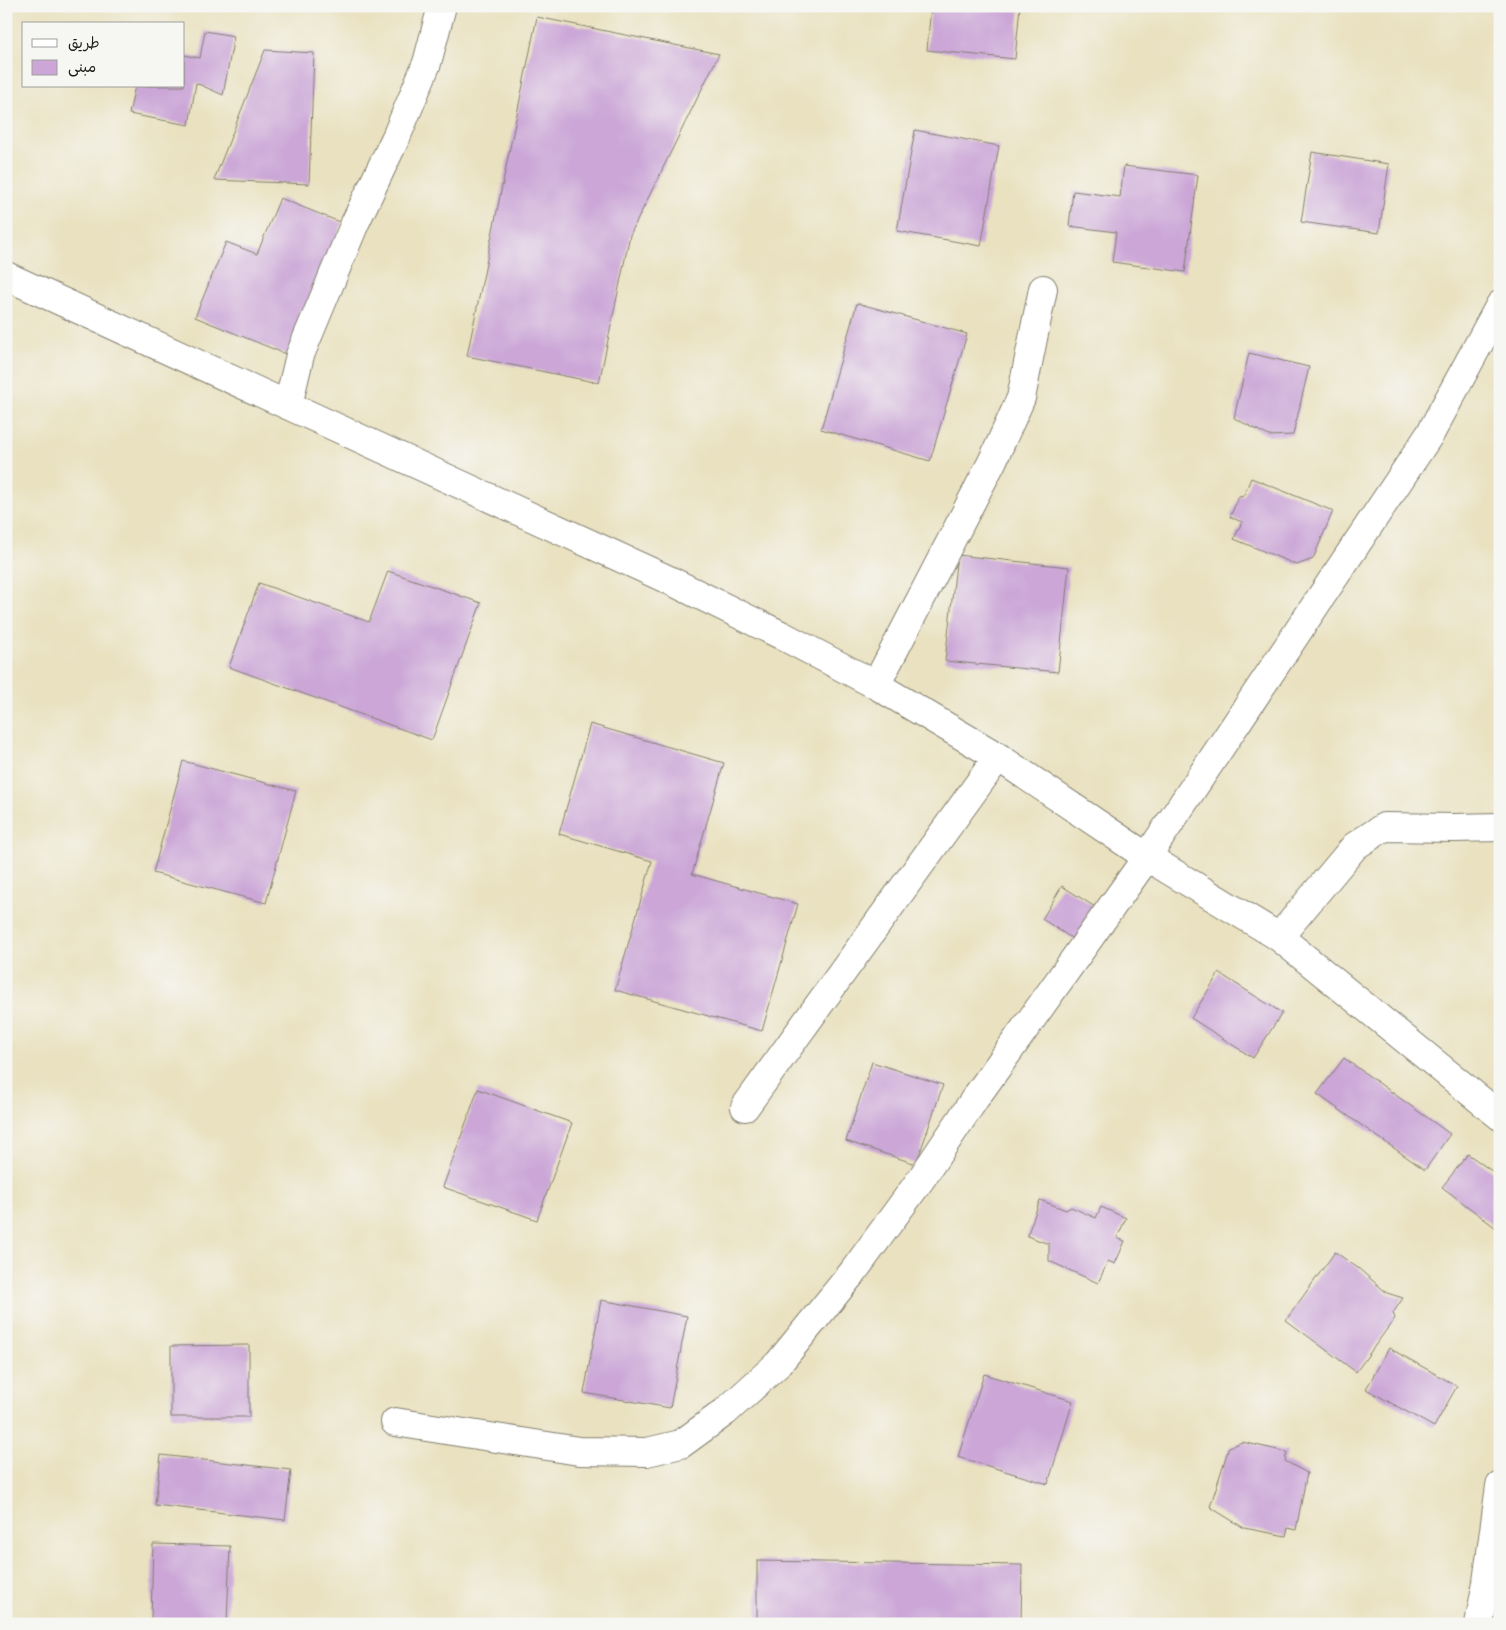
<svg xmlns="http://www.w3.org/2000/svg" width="1506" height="1630" viewBox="0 0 1506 1630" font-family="Kalam,'Playpen Sans Arabic',sans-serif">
	<rect width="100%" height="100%" fill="#f6f6f2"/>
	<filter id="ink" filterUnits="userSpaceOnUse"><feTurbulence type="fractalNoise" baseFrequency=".02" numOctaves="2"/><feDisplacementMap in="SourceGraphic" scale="10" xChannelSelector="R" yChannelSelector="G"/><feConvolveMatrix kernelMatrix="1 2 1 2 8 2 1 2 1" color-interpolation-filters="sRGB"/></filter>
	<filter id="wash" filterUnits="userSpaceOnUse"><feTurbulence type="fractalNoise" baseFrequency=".0096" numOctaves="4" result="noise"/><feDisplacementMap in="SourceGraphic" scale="20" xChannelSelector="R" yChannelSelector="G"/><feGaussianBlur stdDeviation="1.12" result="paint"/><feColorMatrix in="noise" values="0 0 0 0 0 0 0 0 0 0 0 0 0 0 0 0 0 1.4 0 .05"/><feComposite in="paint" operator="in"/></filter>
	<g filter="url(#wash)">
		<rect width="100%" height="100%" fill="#e9e1bf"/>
		<g id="blocks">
			<!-- building -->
			<g fill="#cba6d7">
				<polygon points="931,6 1020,6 1015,59 927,50"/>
				<polygon points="537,17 719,54 630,235 599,383 467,356"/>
				<polygon points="205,31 234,36 223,95 196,83 189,125 129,114 135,86 184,86 184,55 200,58"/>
				<polygon points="265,50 314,53 309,184 214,180"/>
				<polygon points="915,130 999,146 981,246 897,231"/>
				<polygon points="1312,152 1389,164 1379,233 1301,222"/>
				<polygon points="1124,166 1198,175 1185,272 1112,262 1116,232 1069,226 1073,191 1120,197"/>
				<polygon points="280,198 342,223 288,355 195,317 226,242 257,254"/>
				<polygon points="857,303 967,334 930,461 821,429"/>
				<polygon points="1249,353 1309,367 1293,435 1269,436 1234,418"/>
				<polygon points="1251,478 1333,511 1313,559 1297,565 1234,539 1242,522 1230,517 1239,496 1244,495"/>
				<polygon points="957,555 1069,567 1058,672 945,661"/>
				<polygon points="388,571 481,603 432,740 229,667 259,583 369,622"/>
				<polygon points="590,724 724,763 692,874 798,904 762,1031 615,990 652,861 559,834"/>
				<polygon points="183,761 296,791 266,903 153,873"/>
				<polygon points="1062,886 1114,919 1093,952 1042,919"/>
				<polygon points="1219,973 1282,1013 1253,1058 1191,1018"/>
				<polygon points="1344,1058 1450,1134 1425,1170 1317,1094"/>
				<polygon points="872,1062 943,1085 916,1164 846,1141"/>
				<polygon points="478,1089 572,1123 537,1220 443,1187"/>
				<polygon points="1468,1154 1500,1177 1500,1231 1442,1187"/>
				<polygon points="1040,1200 1066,1210 1071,1207 1096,1218 1101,1207 1126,1218 1117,1238 1125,1241 1115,1264 1108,1261 1098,1283 1049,1261 1049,1244 1027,1236"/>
				<polygon points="1335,1252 1358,1268 1387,1293 1403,1298 1393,1313 1395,1318 1356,1372 1286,1320"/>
				<polygon points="601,1300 687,1316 670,1408 584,1393"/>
				<polygon points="249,1345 249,1417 171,1417 171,1346"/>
				<polygon points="1389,1348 1457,1386 1434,1427 1366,1389"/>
				<polygon points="984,1374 1073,1401 1048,1484 958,1457"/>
				<polygon points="1242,1442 1287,1452 1285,1461 1307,1473 1296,1530 1288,1528 1286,1536 1244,1528 1210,1507 1229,1447"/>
				<polygon points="161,1455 291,1470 285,1520 155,1505"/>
				<polygon points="153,1544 230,1546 227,1623 151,1620"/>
				<polygon points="757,1561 1022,1565 1021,1624 757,1624"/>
			</g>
		</g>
	</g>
	<g filter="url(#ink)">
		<use href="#blocks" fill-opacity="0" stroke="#827e6e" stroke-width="1"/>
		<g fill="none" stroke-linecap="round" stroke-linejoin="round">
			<defs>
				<g id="minor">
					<polyline points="6,276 671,581 781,635 876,685 998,757 1147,857 1279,937 1500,1116"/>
					<polyline points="288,405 300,355 355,223 397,135 427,63 442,6"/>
					<polyline points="876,685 992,462 1021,398 1043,289"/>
					<polyline points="1279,937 1355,846 1384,827 1454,828 1500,827"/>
					<polyline points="745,1107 998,757"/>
					<polyline points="395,1422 579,1451 647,1452 681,1444 725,1412 778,1364 853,1272 921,1179 976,1097 1147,857 1430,434 1500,305"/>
					<polyline points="1479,1624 1487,1582 1500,1486"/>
				</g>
			</defs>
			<!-- minor casing -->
			<use href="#minor" stroke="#827e6e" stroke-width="30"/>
			<!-- minor -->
			<use href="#minor" stroke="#fff" stroke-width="28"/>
		</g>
	</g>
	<!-- margin -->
	<rect width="1506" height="1630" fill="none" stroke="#f6f6f2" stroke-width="25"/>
	<!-- legend -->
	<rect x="22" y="22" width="162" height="65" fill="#f6f6f2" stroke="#9f9f9c"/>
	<rect x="32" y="39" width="25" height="8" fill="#ffffff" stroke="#9f9f9c"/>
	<text x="68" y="48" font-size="15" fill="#1c1c1c">طريق</text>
	<rect x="32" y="60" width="25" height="15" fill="#cba6d7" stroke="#9f9f9c"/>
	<text x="68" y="72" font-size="15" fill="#1c1c1c">مبنى</text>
</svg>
